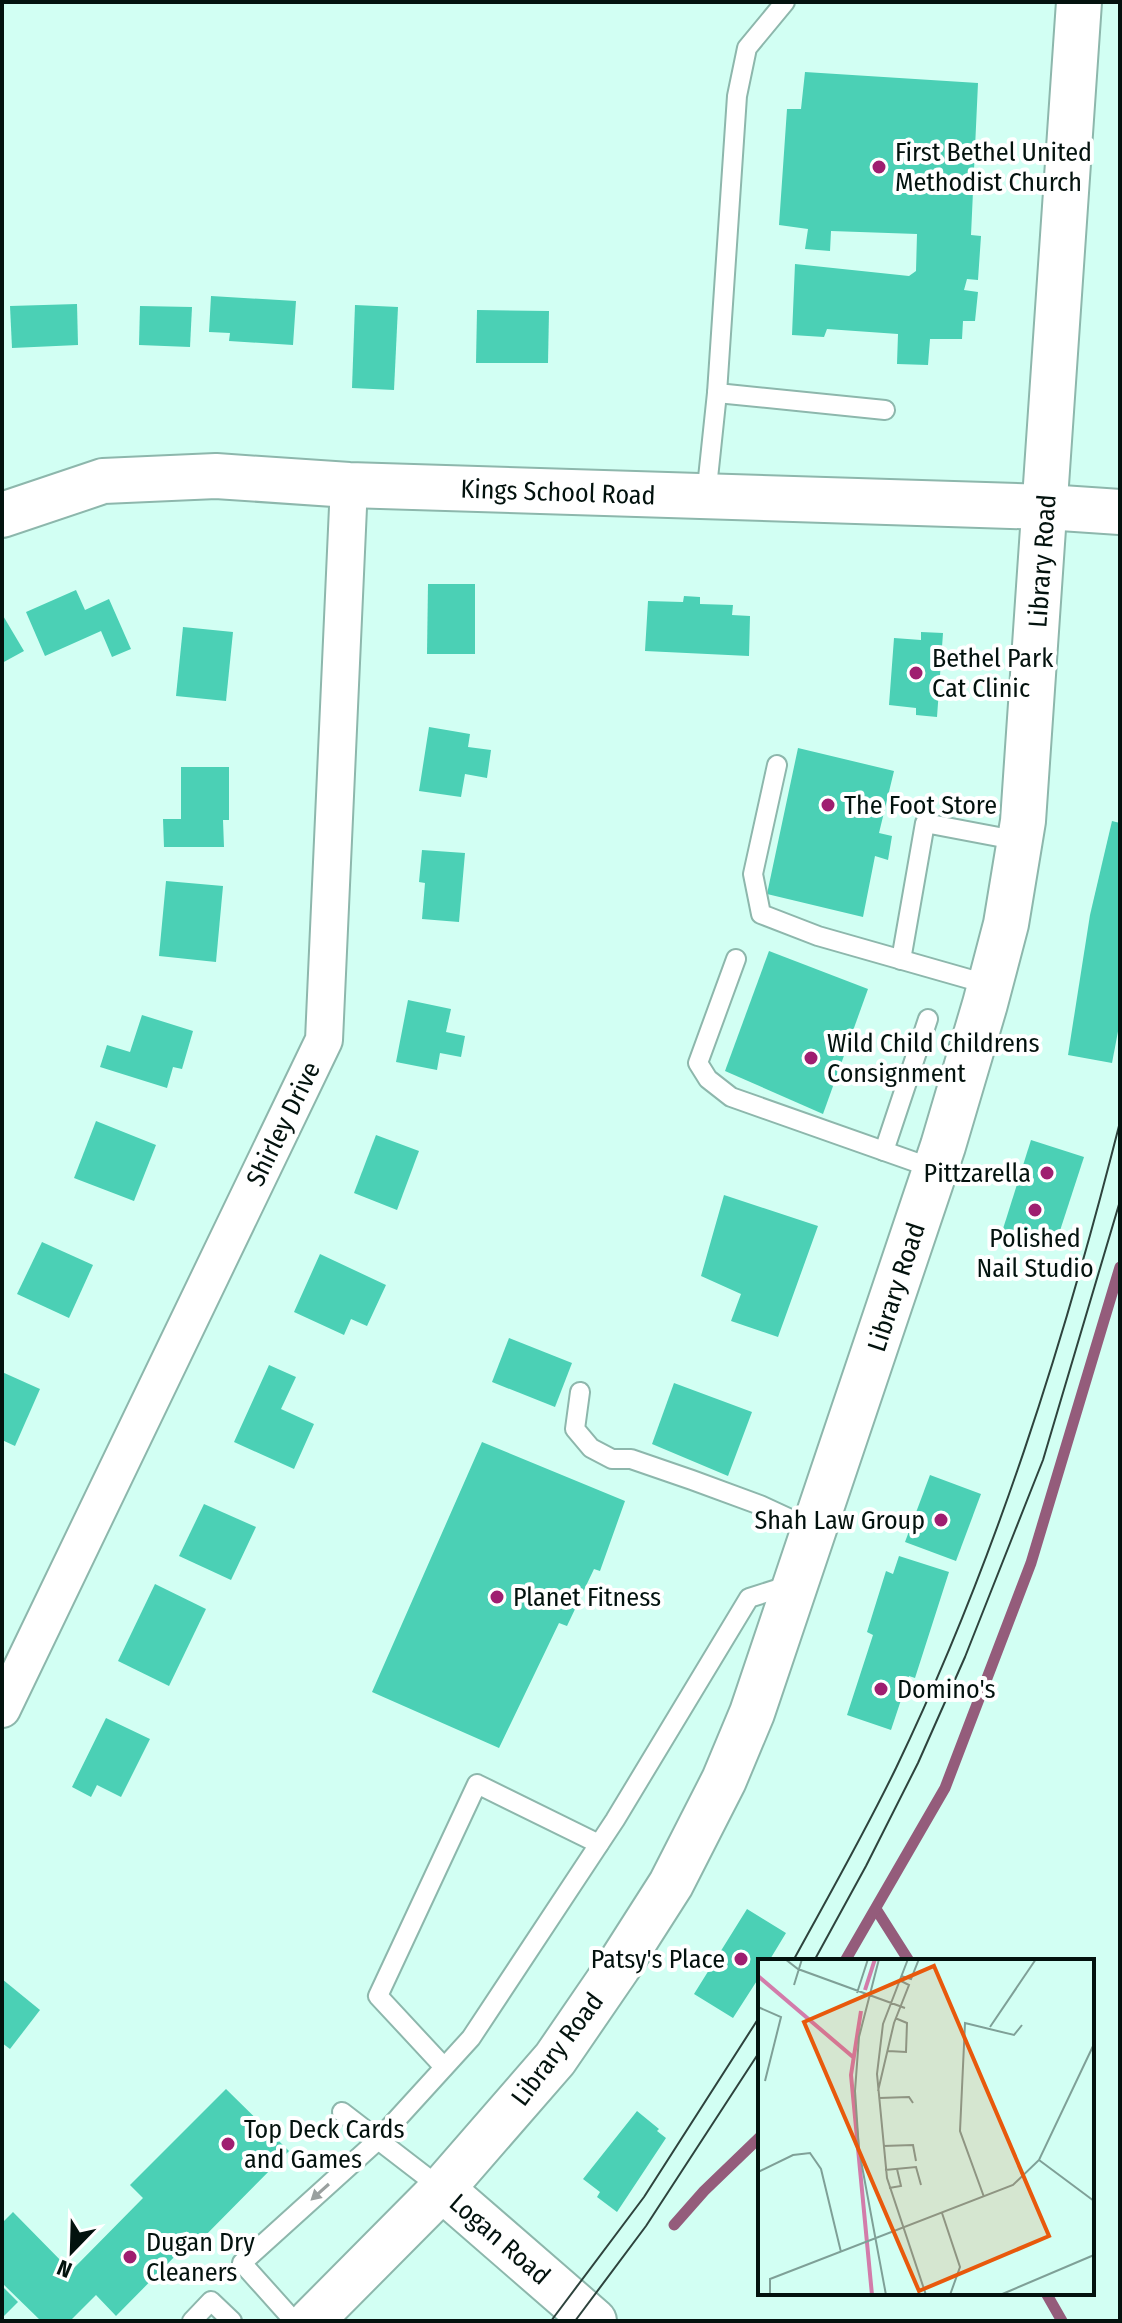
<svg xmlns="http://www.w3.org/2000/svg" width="1122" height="2323" viewBox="0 0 1122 2323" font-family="'Fira Sans Condensed',sans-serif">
	<rect width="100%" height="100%" fill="#d2fff3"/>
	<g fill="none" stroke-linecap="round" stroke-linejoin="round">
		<!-- stream -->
		<g stroke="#945c7b" stroke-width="11">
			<polyline points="876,1909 909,1961"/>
			<polyline points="845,1961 945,1788 1031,1563 1120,1267"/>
			<polyline points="674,2225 704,2191 760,2137"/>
			<polyline points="1046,2293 1062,2321"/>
		</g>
	</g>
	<!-- building -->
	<g fill="#4bd0b5">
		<polygon points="805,72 978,83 971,235 981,236 978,280 967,279 964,290 978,292 975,321 963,321 962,339 930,339 928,365 897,364 898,334 827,329 824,337 792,335 795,264 909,276 916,271 917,234 831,231 830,251 805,249 808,229 779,225 787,109 801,109"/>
		<polygon points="211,296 296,301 293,345 229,341 230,333 209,332"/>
		<polygon points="77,304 78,345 12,348 10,306"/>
		<polygon points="355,305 398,307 394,390 352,388"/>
		<polygon points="140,306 192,307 190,347 139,345"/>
		<polygon points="477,310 549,311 548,363 476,363"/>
		<polygon points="428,584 475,584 475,654 427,654"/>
		<polygon points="76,590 85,610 109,599 131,649 112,657 101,631 45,656 26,612"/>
		<polygon points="684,596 700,597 700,604 733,605 732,615 750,616 749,656 645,651 648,601 683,602"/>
		<polygon points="2,614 24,651 2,663"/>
		<polygon points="183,627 233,632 226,701 176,696"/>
		<polygon points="921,632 943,633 937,717 916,715 916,708 889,705 894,638 921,640"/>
		<polygon points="429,727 470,734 468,747 491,750 487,778 465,774 461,797 419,791"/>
		<polygon points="798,748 894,771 879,833 892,836 888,860 875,856 863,917 767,894"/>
		<polygon points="181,767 229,767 229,820 223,820 224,847 164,847 163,819 181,819"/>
		<polygon points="1112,821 1120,823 1120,1021 1112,1063 1068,1055 1090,915"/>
		<polygon points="422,850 465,853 459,922 422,919 425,883 419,882"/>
		<polygon points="166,881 223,886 216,962 159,956"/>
		<polygon points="769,951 868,989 823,1114 725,1071"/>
		<polygon points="408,1000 451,1009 446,1032 465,1036 461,1057 440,1053 437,1070 396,1062"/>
		<polygon points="142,1015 193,1031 182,1069 173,1067 167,1088 100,1067 107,1045 130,1052"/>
		<polygon points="96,1121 156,1145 134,1201 74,1178"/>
		<polygon points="376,1135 419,1151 397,1210 354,1193"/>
		<polygon points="1031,1140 1084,1157 1054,1249 1002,1232"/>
		<polygon points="724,1195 818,1226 778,1337 731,1321 741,1294 701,1276"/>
		<polygon points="42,1242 93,1265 69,1318 17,1294"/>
		<polygon points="320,1254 386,1285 367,1326 351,1319 344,1335 294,1312"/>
		<polygon points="509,1338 572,1363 555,1407 492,1382"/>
		<polygon points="269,1365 296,1377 281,1409 314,1424 294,1469 234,1442"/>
		<polygon points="2,1372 40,1389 15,1446 2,1440"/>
		<polygon points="674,1383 752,1412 728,1476 652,1444"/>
		<polygon points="482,1442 625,1501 600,1571 594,1569 567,1626 559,1623 499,1748 372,1692"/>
		<polygon points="930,1475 981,1494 956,1561 905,1542"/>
		<polygon points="204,1504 256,1527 231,1580 179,1556"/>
		<polygon points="899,1556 949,1572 915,1678 909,1676 891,1730 847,1715 873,1635 867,1632 886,1571 893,1574"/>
		<polygon points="155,1584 206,1609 169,1686 118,1661"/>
		<polygon points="106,1718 150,1739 121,1797 97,1785 91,1797 72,1787"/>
		<polygon points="747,1909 786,1933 769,1961 760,1961 760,1976 733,2018 694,1994"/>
		<polygon points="2,1979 40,2010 10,2049 2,2043"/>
		<polygon points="226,2089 289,2151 193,2248 188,2243 116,2316 96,2295 70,2321 41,2321 2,2283 2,2223 13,2212 71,2271 143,2198 130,2185"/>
		<polygon points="637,2111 659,2129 657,2131 666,2138 617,2212 597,2197 600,2192 583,2179"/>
		<polygon points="2,2286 18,2302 2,2318"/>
	</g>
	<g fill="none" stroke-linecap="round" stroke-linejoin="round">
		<defs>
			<g id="lane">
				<polyline points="717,393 885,410"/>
				<polyline points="706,497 717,393 737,96 747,48 785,2"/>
				<polyline points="777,765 753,874 761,914 818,936 990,985"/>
				<polyline points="736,959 698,1063 708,1079 731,1097 935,1169"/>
				<polyline points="901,960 925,823 1020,841"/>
				<polyline points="884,1151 928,1019"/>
				<polyline points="580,1392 575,1429 591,1448 612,1459 631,1459 692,1480 760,1505 814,1530"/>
				<polyline points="444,2067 378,1996 477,1784 599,1844"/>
				<polyline points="342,2112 442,2189"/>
				<polyline points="192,2321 211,2301 232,2321"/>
				<polyline points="294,2321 242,2263 378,2140 471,2038 615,1820 749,1598 793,1584"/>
			</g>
			<polyline id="street" points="2,1709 324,1040 349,485"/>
			<g id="secondary">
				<polyline points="2,515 103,481 216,476 349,485 1046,507 1120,512"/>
				<polyline points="442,2189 594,2321"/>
			</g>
			<polyline id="primary" points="311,2321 442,2189 555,2059 618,1967 671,1884 724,1780 752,1713 943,1146 985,1004 1006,924 1023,821 1079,2"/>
		</defs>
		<!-- lane casing -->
		<use href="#lane" stroke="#8db7ac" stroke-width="22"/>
		<!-- street casing -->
		<use href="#street" stroke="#8db7ac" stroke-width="40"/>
		<!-- secondary casing -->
		<use href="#secondary" stroke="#8db7ac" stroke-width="48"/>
		<!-- primary casing -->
		<use href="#primary" stroke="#8db7ac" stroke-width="48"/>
		<!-- lane -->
		<use href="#lane" stroke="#fff" stroke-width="18"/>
		<!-- street -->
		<use href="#street" stroke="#fff" stroke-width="36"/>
		<!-- secondary -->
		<use href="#secondary" stroke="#fff" stroke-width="44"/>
		<!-- primary -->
		<use href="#primary" stroke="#fff" stroke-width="44"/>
		<!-- tram -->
		<g stroke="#2e433d" stroke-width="2">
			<path d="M793 1961C828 1897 864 1834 896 1768 995 1562 1064 1343 1120 1122"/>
			<polyline points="814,1961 866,1866 918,1763 965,1657 1043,1460 1120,1201"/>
			<polyline points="551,2321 644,2197 760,2016"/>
			<polyline points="575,2321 646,2226 760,2051"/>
		</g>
	</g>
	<!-- one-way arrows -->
	<defs><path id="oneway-solid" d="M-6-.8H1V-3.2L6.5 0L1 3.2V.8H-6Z" transform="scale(2)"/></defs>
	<use fill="#9aa09f" href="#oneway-solid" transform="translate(320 2192) rotate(138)"/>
	<!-- markers -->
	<g fill="#9f1e70" stroke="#fff" stroke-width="3">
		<circle cx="879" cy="167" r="8"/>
		<circle cx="916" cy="673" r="8"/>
		<circle cx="828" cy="805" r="8"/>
		<circle cx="811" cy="1058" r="8"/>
		<circle cx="1047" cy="1173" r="8"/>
		<circle cx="1035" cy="1210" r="8"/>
		<circle cx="941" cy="1520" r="8"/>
		<circle cx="497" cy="1597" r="8"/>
		<circle cx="881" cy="1689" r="8"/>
		<circle cx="741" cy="1959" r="8"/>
		<circle cx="228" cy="2144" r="8"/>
		<circle cx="130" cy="2257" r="8"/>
	</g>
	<g text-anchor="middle" stroke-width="8" stroke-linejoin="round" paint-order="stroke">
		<!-- poi labels -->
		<g font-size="26" fill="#03120e" stroke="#fff" text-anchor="start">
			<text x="895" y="161">First Bethel United<tspan x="895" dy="30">Methodist Church</tspan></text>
			<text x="932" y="667">Bethel Park<tspan x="932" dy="30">Cat Clinic</tspan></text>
			<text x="844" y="814">The Foot Store</text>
			<text x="827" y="1052">Wild Child Childrens<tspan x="827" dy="30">Consignment</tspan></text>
			<text x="1031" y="1182" text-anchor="end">Pittzarella</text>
			<text x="1035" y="1247" text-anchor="middle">Polished<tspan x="1035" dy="30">Nail Studio</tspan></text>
			<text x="925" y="1529" text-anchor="end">Shah Law Group</text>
			<text x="513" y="1606">Planet Fitness</text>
			<text x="897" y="1698">Domino's</text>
			<text x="725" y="1968" text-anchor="end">Patsy's Place</text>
			<text x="244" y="2138">Top Deck Cards<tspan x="244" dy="30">and Games</tspan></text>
			<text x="146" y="2251">Dugan Dry<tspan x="146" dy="30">Cleaners</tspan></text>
		</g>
		<!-- street labels -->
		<g font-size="26" fill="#03120e" stroke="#fff">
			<text transform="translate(558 492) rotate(2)" y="9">Kings School Road</text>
			<text transform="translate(1042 561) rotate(-86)" y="9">Library Road</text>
			<text transform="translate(283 1124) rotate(-64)" y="9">Shirley Drive</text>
			<text transform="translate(896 1287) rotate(-72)" y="9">Library Road</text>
			<text transform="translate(557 2049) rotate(-53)" y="9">Library Road</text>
			<text transform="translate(500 2239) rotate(41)" y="9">Logan Road</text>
		</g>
	</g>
	<!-- overview -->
	<g transform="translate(758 1959)">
		<rect width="336" height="336" fill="#d2fff3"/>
		<path fill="none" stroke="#d27caa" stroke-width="4" d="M0 17 95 98M107 31 117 0M103 52 93 116 114 336"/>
		<path fill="none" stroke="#7fa097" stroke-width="2" d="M27 0 40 10 147 49M121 0 101 78 97 132 101 191 128 336M150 0 125 65 119 115 129 219 168 336M143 17 153 20 161 0H171M36 26 44 0M99 34 110 0M0 48 23 58 7 122M232 68 278 0M130 92 148 93 149 64 137 59M120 132 136 64 151 26 141 21M121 139 151 138 155 144M125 187 155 186 158 202M281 201 336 242M127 211 158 208 163 226M0 213 35 196 52 194 63 210 83 293M131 229 143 227 139 210M226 238 202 172 207 64 256 76 264 66M184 254 202 308 192 336M12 336V320L255 226 281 201 336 85M242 336 336 296"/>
		<path fill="#e8590c" fill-opacity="0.15" stroke="#e8590c" stroke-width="4" d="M176 7 291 277 161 332 46 63Z"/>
		<rect width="336" height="336" fill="none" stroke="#03120e" stroke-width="4"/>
	</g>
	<!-- border -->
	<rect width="1122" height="2323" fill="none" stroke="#03120e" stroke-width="8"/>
	<!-- north arrow -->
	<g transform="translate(72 2251) rotate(203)" stroke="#ffffff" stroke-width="6" paint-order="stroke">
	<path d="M0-6L14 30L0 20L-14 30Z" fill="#03120e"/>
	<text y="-12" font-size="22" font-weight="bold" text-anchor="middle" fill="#03120e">N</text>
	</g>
</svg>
